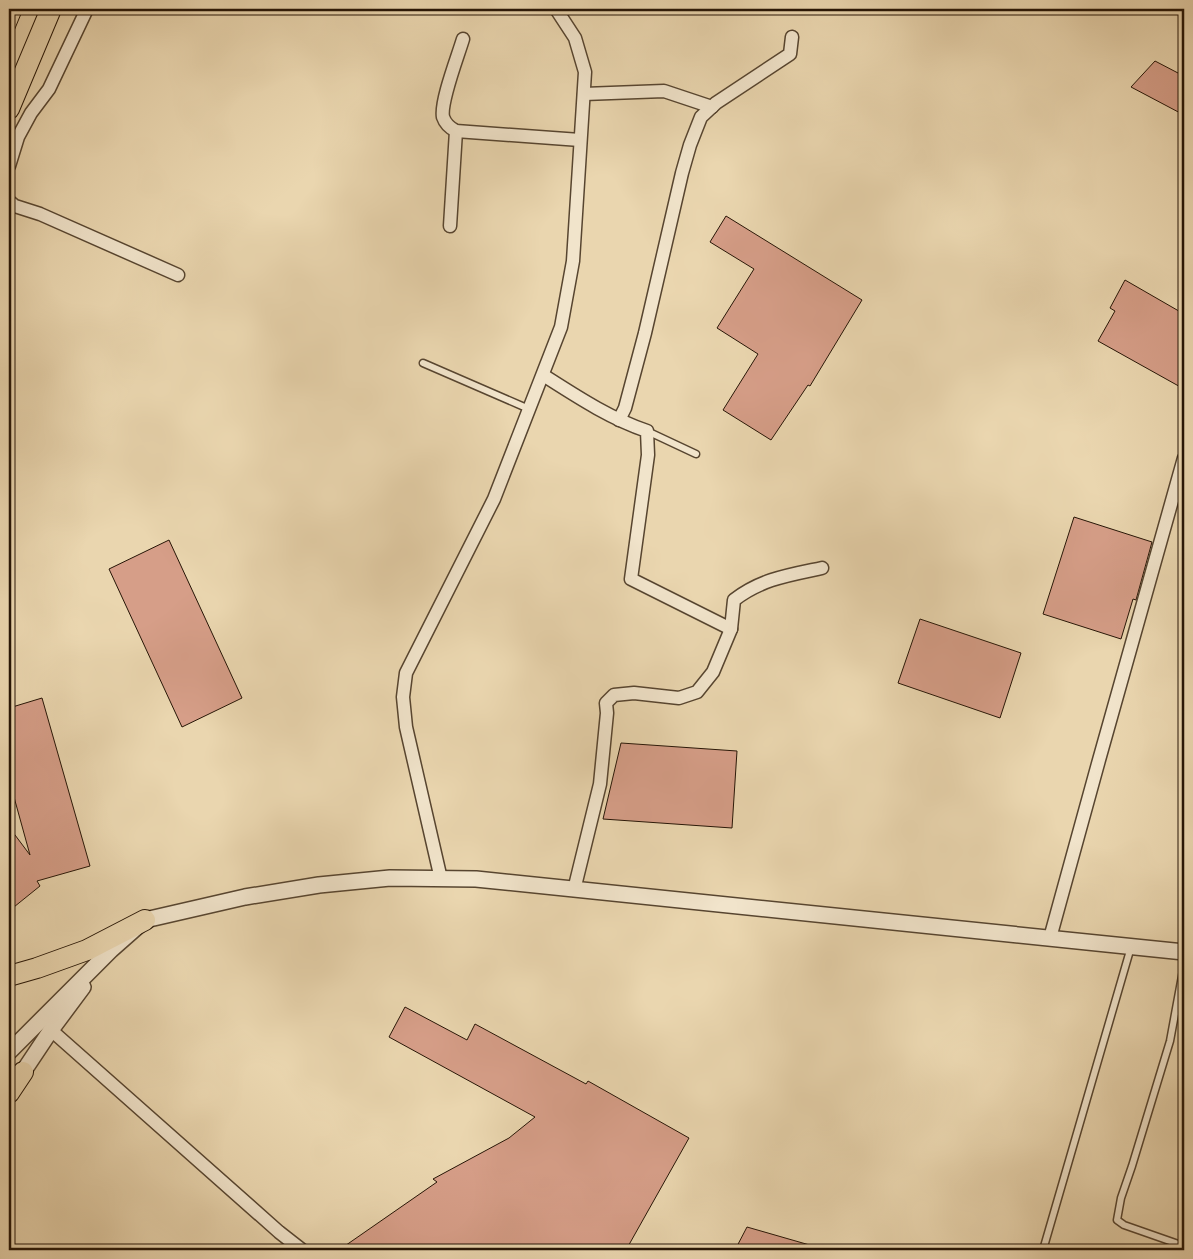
<svg xmlns="http://www.w3.org/2000/svg" width="1193" height="1259" viewBox="0 0 1193 1259" font-family="'Libre Caslon Text',serif">
	<rect width="100%" height="100%" fill="#ead6af"/>
	<filter id="stains"><feTurbulence type="fractalNoise" baseFrequency=".004" numOctaves="4"/><feColorMatrix values="0 0 0 0 .2 0 0 0 0 .09 0 0 0 0 .02 0 0 0 .5 -.17"/></filter>
	<radialGradient id="worn" r=".72"><stop offset=".6" stop-color="#630" stop-opacity="0"/><stop offset="1" stop-color="#630" stop-opacity=".3"/></radialGradient>
	<!-- building -->
	<g fill="#d69e88" stroke="#261506">
		<polygon points="1155,61 1178,73 1184,62 1184,115 1131,87"/>
		<polygon points="726,216 862,300 810,386 808,385 771,440 723,410 758,354 717,328 754,269 710,242"/>
		<polygon points="1125,280 1184,314 1184,389 1098,341 1115,311 1110,308"/>
		<polygon points="1074,517 1152,542 1136,600 1133,599 1121,639 1043,614"/>
		<polygon points="169,540 242,698 182,727 109,569"/>
		<polygon points="920,619 1021,653 1000,718 898,683"/>
		<polygon points="42,698 90,866 37,881 40,886 9,911 9,827 30,855 9,779 9,708"/>
		<polygon points="621,743 737,751 732,828 603,819"/>
		<polygon points="405,1007 467,1040 475,1024 586,1084 588,1081 689,1138 626,1250 339,1250 437,1182 433,1179 509,1138 535,1117 389,1037"/>
		<polygon points="747,1227 820,1248 820,1250 735,1250"/>
	</g>
	<g fill="none" stroke-linecap="round" stroke-linejoin="round">
		<defs>
			<g id="service">
				<polyline points="423,363 529,409"/>
				<polyline points="647,431 696,454"/>
				<polyline points="1184,965 1170,1041 1132,1166 1121,1198 1117,1220 1124,1225 1184,1246"/>
				<polyline points="1043,1250 1131,947"/>
			</g>
			<g id="minor">
				<path d="M463 39C458 56 440 102 443 117 445 123 450 128 456 131L580 140"/>
				<polyline points="584,94 664,91 712,107"/>
				<polyline points="9,166 18,137 31,113 49,89 87,9"/>
				<polyline points="9,201 15,206 40,214 178,275"/>
				<polyline points="450,226 456,131"/>
				<path d="M543 375C576 396 609 418 647 431L648 455 631 579 731 629"/>
				<polyline points="619,420 625,408 645,333 682,173 690,145 701,117 716,103 790,54 792,37"/>
				<polyline points="441,879 406,727 403,697 406,673 494,499 561,327 573,261 585,72 575,38 556,9"/>
				<path d="M574 890 600 784 607 713 606 703 614 695 634 693 679 698 697 692 713 672 731 629 734 600C761 579 789 575 822 568"/>
				<polyline points="1050,938 1099,760 1184,458"/>
				<polyline points="51,1030 279,1232 302,1250"/>
			</g>
			<g id="tertiary">
				<polyline points="9,1052 111,950 145,920 245,897 319,885 390,878 476,879 1184,952"/>
				<polyline points="15,1080 23,1072 51,1030 83,987"/>
			</g>
			<g id="trunk">
				<polyline points="9,109 51,9"/>
				<polyline points="9,976 37,968 87,950 145,920"/>
				<polyline points="9,1093 23,1072"/>
			</g>
		</defs>
		<!-- service casing -->
		<use href="#service" stroke="#574530" stroke-width="9"/>
		<!-- minor casing -->
		<use href="#minor" stroke="#574530" stroke-width="15"/>
		<!-- tertiary casing -->
		<use href="#tertiary" stroke="#574530" stroke-width="18"/>
		<!-- trunk casing -->
		<use href="#trunk" stroke="#261506" stroke-width="22"/>
		<!-- service -->
		<use href="#service" stroke="#f1e4cb" stroke-width="6"/>
		<!-- minor -->
		<use href="#minor" stroke="#f1e4cb" stroke-width="12"/>
		<!-- tertiary -->
		<use href="#tertiary" stroke="#f1e4cb" stroke-width="15"/>
		<!-- trunk -->
		<use href="#trunk" stroke="#ead6af" stroke-width="20"/>
		<!-- tram -->
		<polyline stroke="#261506" stroke-width="1" points="9,43 23,9"/>
	</g>
	<!-- margin -->
	<rect width="1193" height="1259" fill="none" stroke="#ead6af" stroke-width="30"/>
	<rect x="10" y="10" width="1173" height="1239" fill="none" stroke="#261506" stroke-width="2.5"/>
	<rect x="15" y="15" width="1163" height="1229" fill="none" stroke="#261506"/>
	<rect width="100%" height="100%" filter="url(#stains)"/>
	<rect width="100%" height="100%" fill="url(#worn)"/>
</svg>
